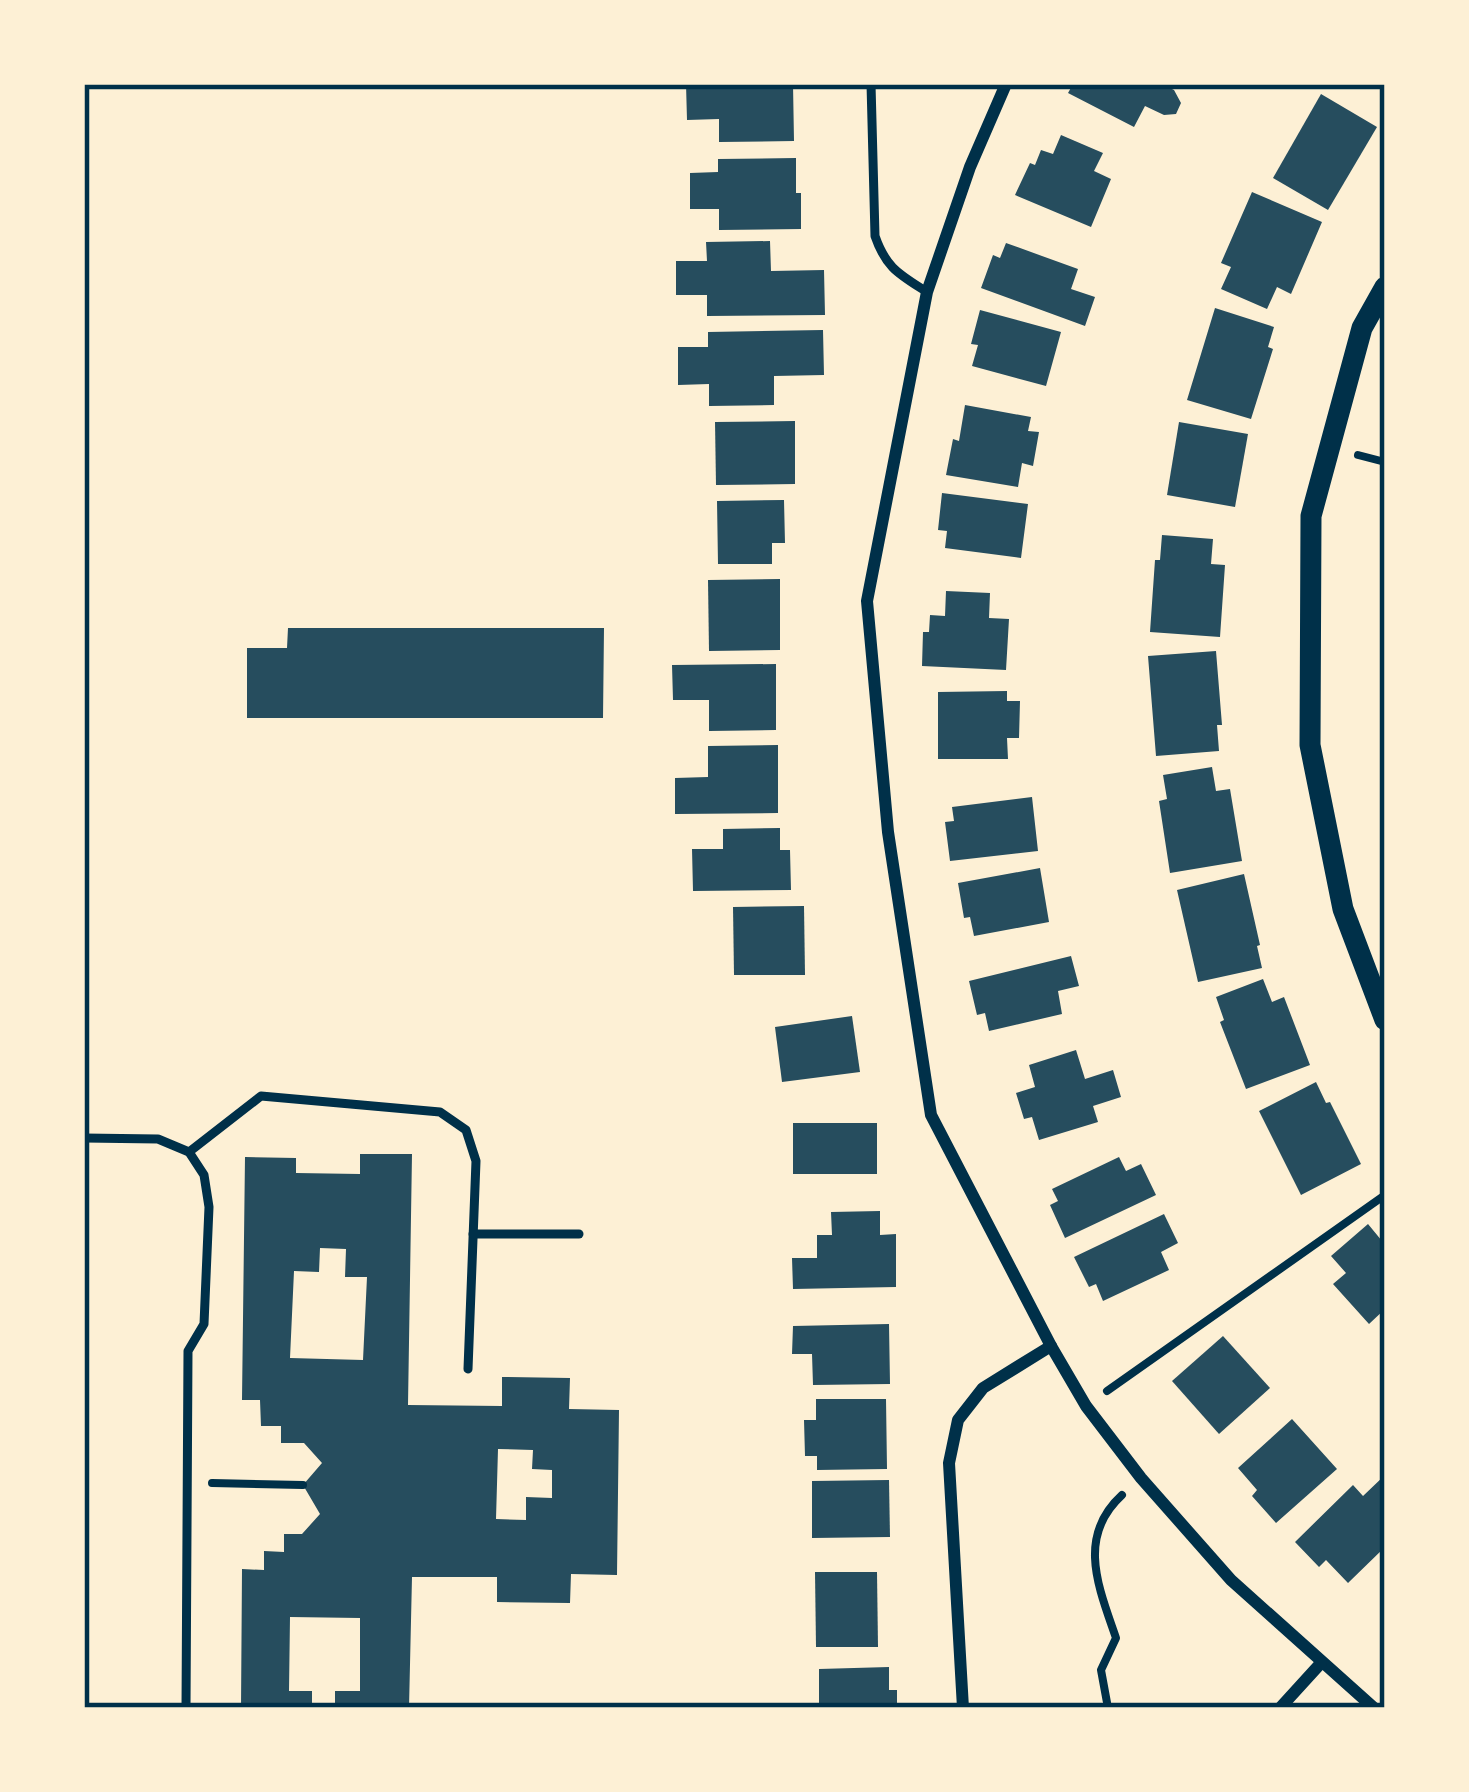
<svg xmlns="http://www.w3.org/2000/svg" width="1469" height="1792" viewBox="0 0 1469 1792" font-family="'Asap Condensed',sans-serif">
	<rect width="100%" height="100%" fill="#fdf0d5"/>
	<!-- building -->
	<g fill="#264d5e" fill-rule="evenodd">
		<polygon points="686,84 793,84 794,141 719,142 719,119 687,120"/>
		<polygon points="1073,84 1162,84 1174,90 1181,103 1176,114 1164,115 1145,106 1134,127 1068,93"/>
		<polygon points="1321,94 1377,127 1328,210 1273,178"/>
		<polygon points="1061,135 1103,153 1094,171 1111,179 1091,227 1015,195 1030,163 1035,165 1041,150 1053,154"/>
		<polygon points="796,158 796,193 801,193 801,229 719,230 719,209 690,209 690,173 718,172 718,159"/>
		<polygon points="1252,192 1322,222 1291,294 1277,287 1267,309 1221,289 1231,267 1221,263"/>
		<polygon points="770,241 771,271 824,270 825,315 707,316 707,295 676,295 676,261 707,261 706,242"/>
		<polygon points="1006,243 1078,269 1071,289 1095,297 1085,326 981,288 993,255 1000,258"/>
		<polygon points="1215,308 1274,327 1268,347 1273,349 1251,419 1187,400"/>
		<polygon points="980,310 1061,332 1046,386 972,366 978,345 971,344"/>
		<polygon points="823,330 824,375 774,376 774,405 709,406 709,384 678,385 678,347 708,347 708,332"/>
		<polygon points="965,405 1031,417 1028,431 1039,432 1033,466 1022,463 1018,487 946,475 953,439 959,441"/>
		<polygon points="795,421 795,484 716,485 715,422"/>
		<polygon points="1179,422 1248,434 1235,507 1167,495"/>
		<polygon points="942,493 1028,504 1021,558 945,548 947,531 938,530"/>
		<polygon points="784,500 785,543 772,543 772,564 718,564 717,501"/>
		<polygon points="1162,535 1213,539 1211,564 1225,565 1220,637 1150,632 1155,560 1160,560"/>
		<polygon points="780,579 780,650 709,651 708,580"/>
		<polygon points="946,591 990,593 989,618 1009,619 1006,670 922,666 923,632 929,632 930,615 945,616"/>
		<polygon points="288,628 604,628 603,718 247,718 247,648 287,648"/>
		<polygon points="1216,651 1222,725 1217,725 1219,751 1156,756 1148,656"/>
		<polygon points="776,664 776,730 709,731 709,700 673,700 672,665"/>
		<polygon points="1007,691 1007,701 1020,701 1019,738 1007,738 1008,759 938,759 938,692"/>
		<polygon points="778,745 778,813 675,814 675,778 708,777 708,746"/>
		<polygon points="1212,767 1216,791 1230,789 1242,861 1170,873 1159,801 1167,799 1163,775"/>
		<polygon points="1032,797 1038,851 950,861 945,822 954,821 952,807"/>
		<polygon points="780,828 780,850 790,850 791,890 693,891 692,849 723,849 723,829"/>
		<polygon points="1040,868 1049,922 974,936 970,917 964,918 958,883"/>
		<polygon points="1244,874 1260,945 1257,946 1262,968 1198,982 1177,890"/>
		<polygon points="804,906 805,975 734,975 733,907"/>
		<polygon points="1071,956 1079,986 1058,991 1062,1014 989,1031 985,1013 977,1015 969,981"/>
		<polygon points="1263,979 1272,1002 1284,997 1310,1065 1246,1089 1220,1022 1224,1020 1216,997"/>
		<polygon points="852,1016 860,1072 782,1082 775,1027"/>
		<polygon points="1076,1050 1085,1079 1113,1070 1121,1097 1093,1106 1098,1122 1039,1140 1032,1117 1024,1119 1016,1093 1035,1087 1029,1065"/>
		<polygon points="1316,1082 1326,1103 1330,1102 1361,1164 1301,1195 1259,1111"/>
		<rect x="793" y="1123" width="84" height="51"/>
		<path d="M360 1154H412L408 1405 502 1406V1377L570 1378 569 1409 619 1410 617 1575 571 1574 570 1603 497 1602V1577H412L409 1708H335V1691H360V1618L290 1617 289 1691H312V1708H241L242 1569 264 1570V1551L284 1552V1534H302L320 1514 303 1485 322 1463 304 1443H281V1426H261L260 1400H242L245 1157 296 1158V1173L360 1174ZM320 1248 346 1249 345 1277H367L363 1360 290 1358 294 1271 319 1272ZM498 1449 533 1450 532 1469 552 1470V1498L526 1497V1520L496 1519Z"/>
		<polygon points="1119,1157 1126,1171 1141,1164 1156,1195 1065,1238 1050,1205 1058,1201 1052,1189"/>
		<polygon points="880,1211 880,1235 896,1234 896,1287 793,1289 792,1258 817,1258 817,1235 832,1235 831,1212"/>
		<polygon points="1164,1214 1178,1243 1161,1252 1169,1270 1103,1301 1096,1284 1089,1287 1074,1257"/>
		<polygon points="1368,1224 1382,1241 1385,1238 1385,1309 1369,1324 1333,1284 1346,1273 1331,1256"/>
		<polygon points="889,1324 890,1384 813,1385 812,1354 792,1354 793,1326"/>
		<polygon points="1223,1336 1270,1388 1219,1434 1172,1381"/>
		<polygon points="816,1399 886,1399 887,1469 817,1470 817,1456 805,1456 804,1420 816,1420"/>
		<polygon points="1292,1419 1337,1469 1276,1523 1252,1496 1257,1490 1238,1468"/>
		<polygon points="1385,1475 1385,1547 1348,1583 1326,1560 1319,1567 1295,1542 1353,1485 1363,1496"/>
		<polygon points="889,1480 890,1537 812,1538 812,1481"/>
		<polygon points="815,1572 877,1572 878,1647 816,1647"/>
		<polygon points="889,1667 889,1690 897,1690 897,1708 819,1708 819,1669"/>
	</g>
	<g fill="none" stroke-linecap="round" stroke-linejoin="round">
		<!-- path -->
		<g stroke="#003049" stroke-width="8">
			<polyline points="1358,455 1385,462"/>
			<polyline points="1107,1391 1385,1195"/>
			<polyline points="212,1483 303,1485"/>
			<path d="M1108 1708 1101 1670 1116 1638C1099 1588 1076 1537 1122 1495"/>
		</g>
		<!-- service -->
		<g stroke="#003049" stroke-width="9">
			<path d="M871 84 875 236C886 268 899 274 927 292"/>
			<polyline points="84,1138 158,1139 189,1152 204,1175 209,1207 204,1324 188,1351 186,1708"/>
			<polyline points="189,1152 261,1096 440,1112 466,1130 476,1161 468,1369"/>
			<polyline points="473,1234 579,1234"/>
		</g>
		<!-- minor -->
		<g stroke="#003049" stroke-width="12">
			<polyline points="1006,84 970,167 927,292 867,601 888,832 931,1115 1051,1346 1086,1406 1141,1478 1231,1580 1374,1708"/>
			<polyline points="963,1708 949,1463 958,1420 983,1388 1051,1346"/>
			<polyline points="1280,1708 1321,1663"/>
		</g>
		<!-- tertiary -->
		<polyline stroke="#003049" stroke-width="21" points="1385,287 1362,328 1311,516 1310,745 1343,909 1385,1020"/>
	</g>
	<!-- border -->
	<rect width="1469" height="1792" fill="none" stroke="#fdf0d5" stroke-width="174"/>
	<rect x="87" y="87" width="1295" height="1618" fill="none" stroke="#003049" stroke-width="4.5"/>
</svg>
